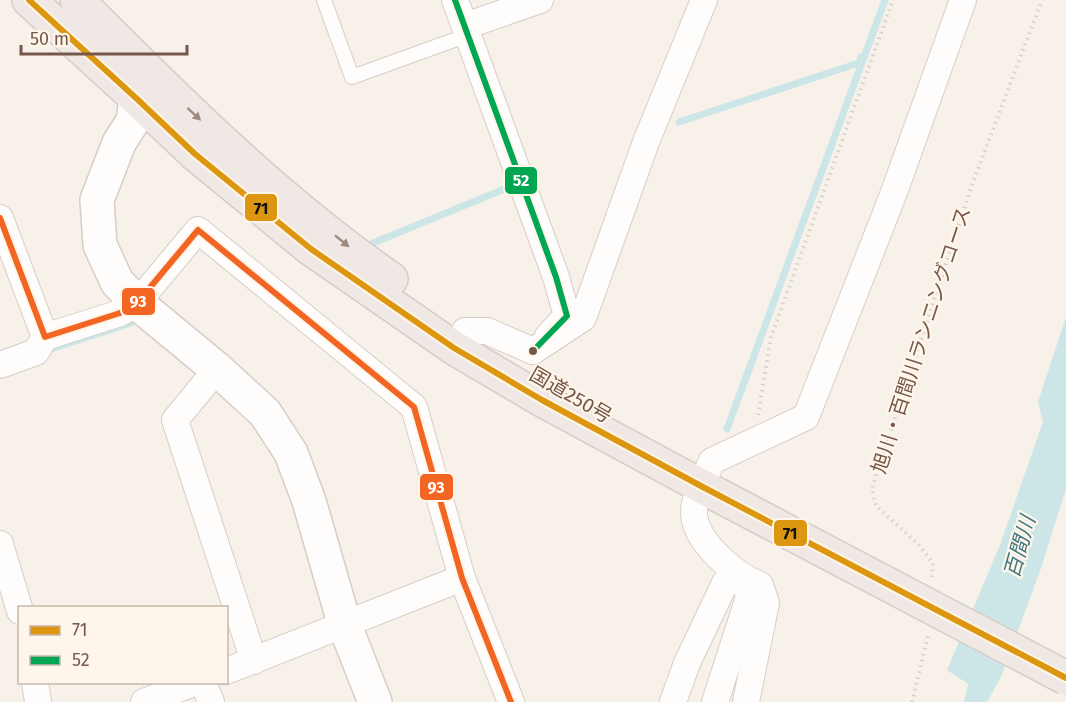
<svg xmlns="http://www.w3.org/2000/svg" width="1066" height="702" viewBox="0 0 1066 702" font-family="'Fira Sans','Noto Sans JP',sans-serif">
	<rect width="100%" height="100%" fill="#f7f1ea"/>
	<!-- water -->
	<polygon fill="#cce5e6" points="1066,317 1066,489 1040,571 1001,677 987,702 964,702 968,684 947,670 1000,545 1043,422 1038,402"/>
	<g fill="none" stroke-linecap="round" stroke-linejoin="round">
		<!-- stream -->
		<g stroke="#cce5e6" stroke-width="7">
			<polyline points="679,122 859,63 861,57"/>
			<polyline points="373,243 512,186"/>
			<polyline points="51,349 131,323"/>
			<polyline points="727,429 885,0"/>
		</g>
		<defs>
			<polyline id="lane" points="324,0 352,77 468,35"/>
			<g id="street">
				<polyline points="455,0 556,277 567,316 548,336"/>
				<polyline points="465,26 540,0"/>
				<polyline points="0,218 45,337 120,313 137,303 198,230 414,407 462,578 511,702"/>
				<polyline points="465,331 487,331 533,351"/>
				<polyline points="533,351 583,318 646,142 704,0"/>
				<polyline points="0,365 36,352 45,337"/>
				<polyline points="217,369 175,420 254,661"/>
				<polyline points="707,472 712,461 806,417 893,195 963,0"/>
				<path d="M701 486C698 494 693 505 694 514 696 543 735 575 760 585L766 603 746 702"/>
				<polyline points="0,544 20,611"/>
				<polyline points="226,671 462,578"/>
				<polyline points="35,682 38,702"/>
				<polyline points="203,682 211,702"/>
				<polyline points="144,702 196,682"/>
				<polyline points="673,702 687,663 725,583 745,579"/>
				<polyline points="715,702 749,597 745,579"/>
			</g>
			<polyline id="secondary" points="136,98 133,121 119,143 97,200 100,245 117,282 137,303 217,369 265,413 291,453 309,501 345,626 375,702"/>
			<g id="highway">
				<polyline points="29,0 136,98 195,154 311,249 454,348 542,400 718,495"/>
				<path d="M77 0C176 99 276 199 391 279"/>
			</g>
		</defs>
		<!-- lane casing -->
		<use href="#lane" stroke="#d6cec7" stroke-width="16"/>
		<!-- street casing -->
		<use href="#street" stroke="#d6cec7" stroke-width="28"/>
		<!-- secondary casing -->
		<use href="#secondary" stroke="#d6cdc6" stroke-width="36"/>
		<!-- highway casing -->
		<use href="#highway" stroke="#d5ccc6" stroke-width="36"/>
		<!-- path -->
		<g stroke="#d8d0cb" stroke-width="4" stroke-dasharray="1.5 4.5" stroke-linecap="butt">
			<polyline points="758,415 771,337 893,0"/>
			<polyline points="932,577 933,563 917,543 876,506 872,488 972,185 1042,0"/>
			<polyline points="912,702 928,636"/>
		</g>
		<!-- lane -->
		<use href="#lane" stroke="#fefdfc" stroke-width="14"/>
		<!-- street -->
		<use href="#street" stroke="#fefdfc" stroke-width="26"/>
		<!-- secondary -->
		<use href="#secondary" stroke="#fefdfc" stroke-width="33"/>
		<!-- highway -->
		<use href="#highway" stroke="#f0e8e4" stroke-width="33"/>
		<defs>
			<polyline id="highway-bridge" points="718,495 1066,678"/>
		</defs>
		<!-- highway-bridge casing -->
		<use href="#highway-bridge" stroke="#d5ccc6" stroke-width="36" stroke-linecap="butt"/>
		<!-- highway-bridge -->
		<use href="#highway-bridge" stroke="#f0e8e4" stroke-width="33"/>
		<defs>
			<polyline id="bus-1" points="29,0 136,98 195,154 311,249 454,348 542,400 701,486 1066,678"/>
			<polyline id="bus-2" points="455,0 556,277 567,316 533,351"/>
			<polyline id="bus-3" points="0,218 45,337 120,313 137,303 198,230 414,407 462,578 511,702"/>
		</defs>
		<!-- bus-1 casing -->
		<use href="#bus-1" stroke="#fff6eb" stroke-width="10"/>
		<!-- bus-2 casing -->
		<use href="#bus-2" stroke="#fff6eb" stroke-width="10"/>
		<!-- bus-3 casing -->
		<use href="#bus-3" stroke="#fff6eb" stroke-width="10"/>
		<!-- bus-1 -->
		<use href="#bus-1" stroke="#dd960f" stroke-width="6"/>
		<!-- bus-2 -->
		<use href="#bus-2" stroke="#00a651" stroke-width="6"/>
		<!-- bus-3 -->
		<use href="#bus-3" stroke="#f26522" stroke-width="6"/>
	</g>
	<!-- one-way arrows -->
	<defs><path id="oneway-solid" d="M-6-.8H1V-3.2L6.5 0L1 3.2V.8H-6Z" transform="scale(1.5)"/></defs>
	<g fill="#a08a80">
		<use href="#oneway-solid" transform="translate(194 114) rotate(43)"/>
		<use href="#oneway-solid" transform="translate(342 241) rotate(39)"/>
	</g>
	<!-- markers -->
	<circle fill="#75584a" stroke="#fff6eb" stroke-width="2" cx="533" cy="351" r="5"/>
	<g text-anchor="middle" stroke-width="4.5" stroke-linejoin="round" paint-order="stroke">
		<!-- street labels -->
		<g font-size="20" fill="#75584a" stroke="#fff6eb">
			<text transform="translate(921 340) rotate(-72)" y="7">旭川・百間川ランニングコース</text>
			<text transform="translate(571 395) rotate(30)" y="7">国道250号</text>
		</g>
		<!-- water labels -->
		<g font-size="21" font-style="italic" fill="#417881" stroke="#fff6eb">
			<text transform="translate(1020 547) rotate(-74)" y="7">百間川</text>
		</g>
	</g>
	<g stroke="#fff6eb" stroke-width="2">
		<rect x="504" y="166" width="34" height="29" rx="6" fill="#00a651"/>
		<rect x="244" y="193" width="34" height="29" rx="6" fill="#dd960f"/>
		<rect x="121" y="287" width="35" height="29" rx="6" fill="#f26522"/>
		<rect x="419" y="473" width="35" height="28" rx="6" fill="#f26522"/>
		<rect x="773" y="519" width="35" height="28" rx="6" fill="#dd960f"/>
	</g>
	<g font-size="16" text-anchor="middle" font-weight="bold" fill="#fff">
		<text x="521" y="186">52</text>
		<text x="138" y="307">93</text>
		<text x="436" y="493">93</text>
	</g>
	<g font-size="16" text-anchor="middle" font-weight="bold" fill="#111">
		<text x="261" y="214">71</text>
		<text x="790" y="539">71</text>
	</g>
	<!-- legend -->
	<rect x="18" y="606" width="210" height="78" fill="#fff6eb" stroke="#c8b7ab" stroke-width="1.5"/>
	<rect x="30" y="626" width="30" height="9" fill="#dd960f" stroke="#c8b7ab" stroke-width="1.5"/>
	<text x="72" y="636" font-size="18" fill="#75584a">71</text>
	<rect x="30" y="656" width="30" height="9" fill="#00a651" stroke="#c8b7ab" stroke-width="1.5"/>
	<text x="72" y="666" font-size="18" fill="#75584a">52</text>
	<!-- scale -->
	<path d="M21 45v9h166v-9" fill="none" stroke="#75584a" stroke-width="3"/>
	<text x="30" y="45" font-size="18" fill="#75584a" stroke="#fff6eb" stroke-width="4.5" paint-order="stroke">50 m</text>
</svg>
